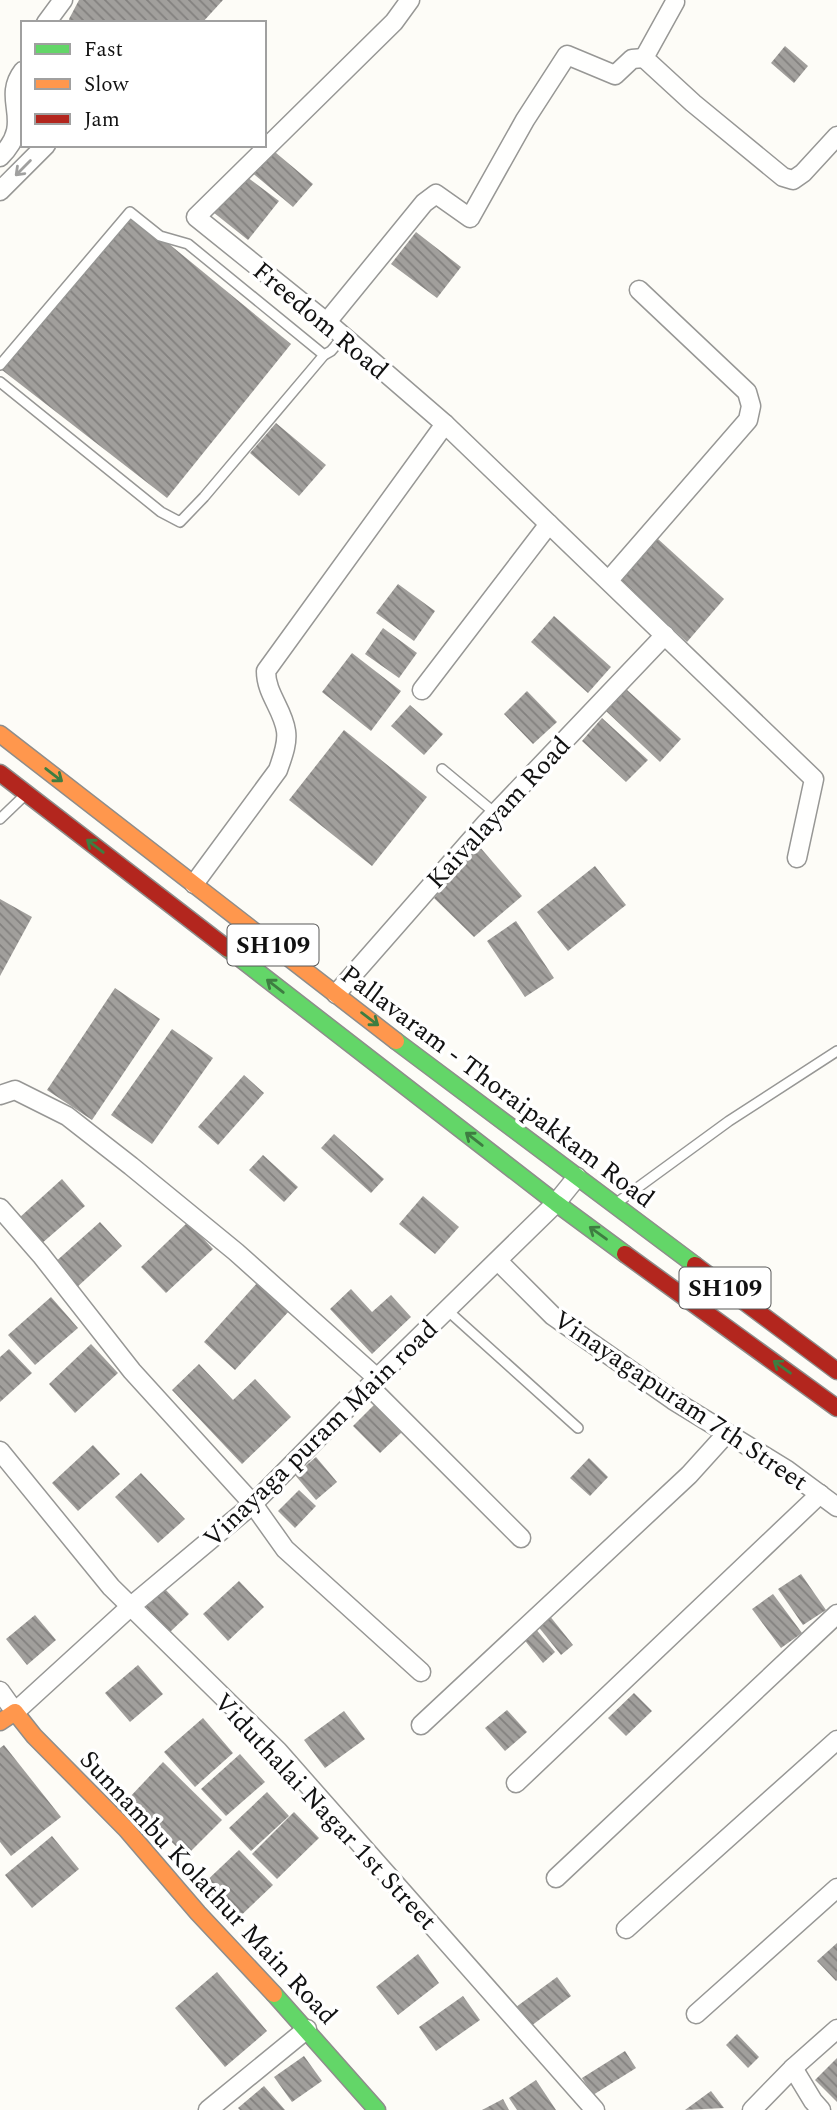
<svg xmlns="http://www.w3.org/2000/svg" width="837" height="2110" viewBox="0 0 837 2110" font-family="Spectral,serif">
	<defs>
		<pattern id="building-back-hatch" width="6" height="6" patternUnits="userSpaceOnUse" patternTransform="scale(1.75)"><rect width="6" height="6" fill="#a19f9c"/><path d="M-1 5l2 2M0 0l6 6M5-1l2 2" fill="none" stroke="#82807e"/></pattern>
	</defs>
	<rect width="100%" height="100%" fill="#fdfcf7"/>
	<!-- building -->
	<g fill="url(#building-back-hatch)">
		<polygon points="79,0 223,0 202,23 70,23 69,19"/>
		<polygon points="785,46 808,66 794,83 771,63"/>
		<polygon points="269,147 313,184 293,207 250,171"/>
		<polygon points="243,174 279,201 248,240 213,212"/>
		<polygon points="130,212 291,344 167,498 2,370 26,336"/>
		<polygon points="416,232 461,267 437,298 391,264"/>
		<polygon points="276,423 326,465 299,496 250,453"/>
		<polygon points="658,539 724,599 687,642 620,580"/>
		<polygon points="398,584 435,611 414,641 376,613"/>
		<polygon points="554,616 611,667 588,693 531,642"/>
		<polygon points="383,628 417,653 399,678 365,654"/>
		<polygon points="352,653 401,691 371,731 322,692"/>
		<polygon points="626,689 681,739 660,762 606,711"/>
		<polygon points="527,691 557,722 533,744 504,714"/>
		<polygon points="410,705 443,734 424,755 391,726"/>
		<polygon points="602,718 648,760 626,782 582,741"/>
		<polygon points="344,730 427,797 372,866 289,800"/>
		<polygon points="479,846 522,896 474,937 434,898"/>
		<polygon points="595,866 626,905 568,951 537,912"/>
		<polygon points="0,899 32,917 0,976"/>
		<polygon points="516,921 554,978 525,997 487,941"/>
		<polygon points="115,988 160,1019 92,1120 47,1090"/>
		<polygon points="172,1029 213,1058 152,1144 111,1115"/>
		<polygon points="244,1075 264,1093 218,1145 198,1127"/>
		<polygon points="334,1134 384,1179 371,1193 321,1148"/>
		<polygon points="263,1155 298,1187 284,1202 249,1170"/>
		<polygon points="62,1179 85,1206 41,1244 19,1218"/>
		<polygon points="423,1196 459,1227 435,1254 399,1224"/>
		<polygon points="100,1222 122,1246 75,1289 53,1264"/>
		<polygon points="188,1222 213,1249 166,1293 141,1267"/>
		<polygon points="258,1282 290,1310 235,1370 204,1342"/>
		<polygon points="351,1289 372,1312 391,1295 411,1317 372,1354 330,1309"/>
		<polygon points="51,1297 78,1328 35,1365 8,1335"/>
		<polygon points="91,1344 118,1373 75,1413 49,1384"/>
		<polygon points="9,1349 32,1373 0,1402 0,1357"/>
		<polygon points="199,1364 233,1400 255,1379 291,1417 242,1464 172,1390"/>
		<polygon points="375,1404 403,1431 380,1453 353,1426"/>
		<polygon points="93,1445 120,1474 78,1511 52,1483"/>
		<polygon points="316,1457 337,1482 316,1500 295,1475"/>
		<polygon points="589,1458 608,1477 590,1496 570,1478"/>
		<polygon points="141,1473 185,1519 158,1543 115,1497"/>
		<polygon points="299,1490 316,1506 295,1528 278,1511"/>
		<polygon points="801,1574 826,1610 803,1625 778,1589"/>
		<polygon points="239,1581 264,1607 228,1641 203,1614"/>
		<polygon points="163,1587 189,1614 170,1632 144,1605"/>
		<polygon points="773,1594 802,1633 781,1648 752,1609"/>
		<polygon points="35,1615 56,1640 27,1665 6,1639"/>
		<polygon points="549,1615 573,1645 561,1655 537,1625"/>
		<polygon points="534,1627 555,1652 543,1663 522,1637"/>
		<polygon points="138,1665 163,1694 130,1722 105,1693"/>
		<polygon points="634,1693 652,1711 626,1736 608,1718"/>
		<polygon points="507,1710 527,1732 505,1751 485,1728"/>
		<polygon points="344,1711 365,1739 325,1768 304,1740"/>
		<polygon points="203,1718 233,1753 195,1787 164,1752"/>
		<polygon points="4,1745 61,1817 11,1856 0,1842 0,1748"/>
		<polygon points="240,1754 265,1782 226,1816 201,1789"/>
		<polygon points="163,1762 222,1820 186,1856 128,1799"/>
		<polygon points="267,1792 289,1816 251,1851 229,1828"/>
		<polygon points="294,1812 319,1838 277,1879 252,1854"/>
		<polygon points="52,1836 79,1869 32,1908 5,1875"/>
		<polygon points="239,1850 273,1885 234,1922 200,1887"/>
		<polygon points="837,1943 837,1980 836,1981 817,1961"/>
		<polygon points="418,1954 439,1983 398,2015 376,1987"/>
		<polygon points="217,1972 267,2031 225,2067 175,2008"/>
		<polygon points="557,1977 571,1996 531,2026 516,2007"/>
		<polygon points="463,1996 480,2020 436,2051 419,2027"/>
		<polygon points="737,2034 759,2057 748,2068 726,2045"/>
		<polygon points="625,2051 636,2068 593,2095 582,2078"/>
		<polygon points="304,2056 322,2081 292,2102 274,2077"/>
		<polygon points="837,2058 837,2102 815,2080"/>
		<polygon points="536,2080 556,2110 517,2110 509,2098"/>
		<polygon points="264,2086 285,2110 240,2110 238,2108"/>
		<polygon points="711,2091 724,2108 685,2110"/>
		<polygon points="503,2099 509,2110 482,2110"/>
	</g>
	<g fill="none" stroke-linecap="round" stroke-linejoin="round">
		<defs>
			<g id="lane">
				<polyline points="0,365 130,212 160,236 188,244 324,355"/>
				<polyline points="0,382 161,512 180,522 204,497 324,355 331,351 344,336"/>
				<polyline points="442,769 495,813"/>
				<polyline points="0,819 25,795"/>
				<polyline points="618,1202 729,1121 837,1051"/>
				<polyline points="447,1310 578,1428"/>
			</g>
			<g id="street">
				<polyline points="410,0 394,22 196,217 335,329 445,424"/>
				<polyline points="675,2 644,58 693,103 783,177 793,180 803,173 837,136"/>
				<polyline points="46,23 63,0"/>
				<path d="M0 157C36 121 0 101 23 71"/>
				<polyline points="0,191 46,145"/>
				<polyline points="326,323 424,203 436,194 470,218 525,120 567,55 615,75 632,59 644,58"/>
				<polyline points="609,580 748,420 751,406 747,392 639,290"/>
				<polyline points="422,690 549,524"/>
				<path d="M194 884 278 770C282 758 288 744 286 731 283 709 266 694 266 671L445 424 814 779 797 858"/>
				<polyline points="336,994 486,823 665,635"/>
				<polyline points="0,1095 15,1090 67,1116 131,1166 236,1252 377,1378"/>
				<polyline points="0,1208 41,1255 132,1371 253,1504 285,1549 421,1672"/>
				<polyline points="498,1261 553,1316 673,1400 787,1470 837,1507"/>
				<polyline points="372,1386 376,1393 521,1538"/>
				<polyline points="0,1451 111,1587 278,1751 595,2110"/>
				<polyline points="0,1691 15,1712 130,1607 253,1504 377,1378 556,1203 577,1177"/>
				<polyline points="421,1725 689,1475 727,1433"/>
				<polyline points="516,1783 820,1494"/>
				<polyline points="556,1878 837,1614"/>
				<polyline points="626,1929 837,1740"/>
				<polyline points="696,2014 837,1888"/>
				<polyline points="793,2068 813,2101 821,2110"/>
				<polyline points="208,2110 307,2029"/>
				<polyline points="752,2110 793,2068 837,2029"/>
			</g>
			<g id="fast">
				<polyline points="228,949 556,1203 625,1254"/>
				<polyline points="396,1041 695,1265"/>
				<polyline points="274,1994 377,2110"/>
			</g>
			<g id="slow">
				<polyline points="0,734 396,1041"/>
				<polyline points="0,1722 15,1712 34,1736 126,1829 198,1913 274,1994"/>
			</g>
			<g id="jam">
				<polyline points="0,773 228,949"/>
				<polyline points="625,1254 837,1408"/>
				<polyline points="695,1265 837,1371"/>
			</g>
		</defs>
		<!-- lane casing -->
		<use href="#lane" stroke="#979795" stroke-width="12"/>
		<!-- street casing -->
		<use href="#street" stroke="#979795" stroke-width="21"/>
		<!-- fast casing -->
		<use href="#fast" stroke="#8e8d8b" stroke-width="19"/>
		<!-- slow casing -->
		<use href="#slow" stroke="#8e8d8b" stroke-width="19"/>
		<!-- jam casing -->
		<use href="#jam" stroke="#8e8d8b" stroke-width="19"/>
		<!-- lane -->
		<use href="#lane" stroke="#fffffe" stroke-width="9"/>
		<!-- street -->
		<use href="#street" stroke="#fffffe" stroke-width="18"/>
		<!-- fast -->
		<use href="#fast" stroke="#63d668" stroke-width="16"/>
		<!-- slow -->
		<use href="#slow" stroke="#ff974d" stroke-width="16"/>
		<!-- jam -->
		<use href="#jam" stroke="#b3261e" stroke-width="16"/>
	</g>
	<!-- one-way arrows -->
	<defs><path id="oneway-shaft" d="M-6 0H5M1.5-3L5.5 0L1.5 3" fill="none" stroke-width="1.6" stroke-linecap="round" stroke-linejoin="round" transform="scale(1.75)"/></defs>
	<use stroke="#a0a09f" href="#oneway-shaft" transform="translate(23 168) rotate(135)"/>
	<g stroke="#3e7d41">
		<use href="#oneway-shaft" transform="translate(54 775) rotate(38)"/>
		<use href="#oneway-shaft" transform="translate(95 846) rotate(-142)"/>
		<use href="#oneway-shaft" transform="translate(275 986) rotate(-142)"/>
		<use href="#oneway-shaft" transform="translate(370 1019) rotate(37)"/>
		<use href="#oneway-shaft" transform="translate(474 1139) rotate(-142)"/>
		<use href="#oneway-shaft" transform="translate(598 1233) rotate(-144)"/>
		<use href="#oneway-shaft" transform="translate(782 1367) rotate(-144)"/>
	</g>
	<g text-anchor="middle" stroke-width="7" stroke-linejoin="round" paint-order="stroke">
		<!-- shield labels -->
		<g fill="#fff" stroke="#585858" stroke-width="2">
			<rect x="227.5" y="924.5" width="91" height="41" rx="5"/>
			<rect x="679.5" y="1267.5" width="91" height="41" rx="5"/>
		</g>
		<g font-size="24" font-weight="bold" fill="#111">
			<text x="273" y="953">SH109</text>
			<text x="725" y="1296">SH109</text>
		</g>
		<!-- street labels -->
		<g font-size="26" fill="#111" stroke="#fff">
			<text transform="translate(321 320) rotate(40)" y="9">Freedom Road</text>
			<text transform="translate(498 812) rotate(-47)" y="9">Kaivalayam Road</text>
			<text transform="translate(498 1086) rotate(37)" y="9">Pallavaram - Thoraipakkam Road</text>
			<text transform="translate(681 1400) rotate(34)" y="9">Vinayagapuram 7th Street</text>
			<text transform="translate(320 1433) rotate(-44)" y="9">Vinayaga puram Main road</text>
			<text transform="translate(326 1811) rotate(47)" y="9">Viduthalai Nagar 1st Street</text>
			<text transform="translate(209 1887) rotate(47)" y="9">Sunnambu Kolathur Main Road</text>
		</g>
	</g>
	<!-- legend -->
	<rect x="21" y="21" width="245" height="126" fill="#ffffff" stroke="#a0a0a0" stroke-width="2"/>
	<rect x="35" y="44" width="35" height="10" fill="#63d668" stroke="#a0a0a0" stroke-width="2"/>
	<text x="84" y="56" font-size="21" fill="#111111">Fast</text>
	<rect x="35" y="79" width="35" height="10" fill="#ff974d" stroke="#a0a0a0" stroke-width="2"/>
	<text x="84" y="91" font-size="21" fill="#111111">Slow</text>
	<rect x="35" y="114" width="35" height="10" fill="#b3261e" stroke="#a0a0a0" stroke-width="2"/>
	<text x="84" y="126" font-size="21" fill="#111111">Jam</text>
</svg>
